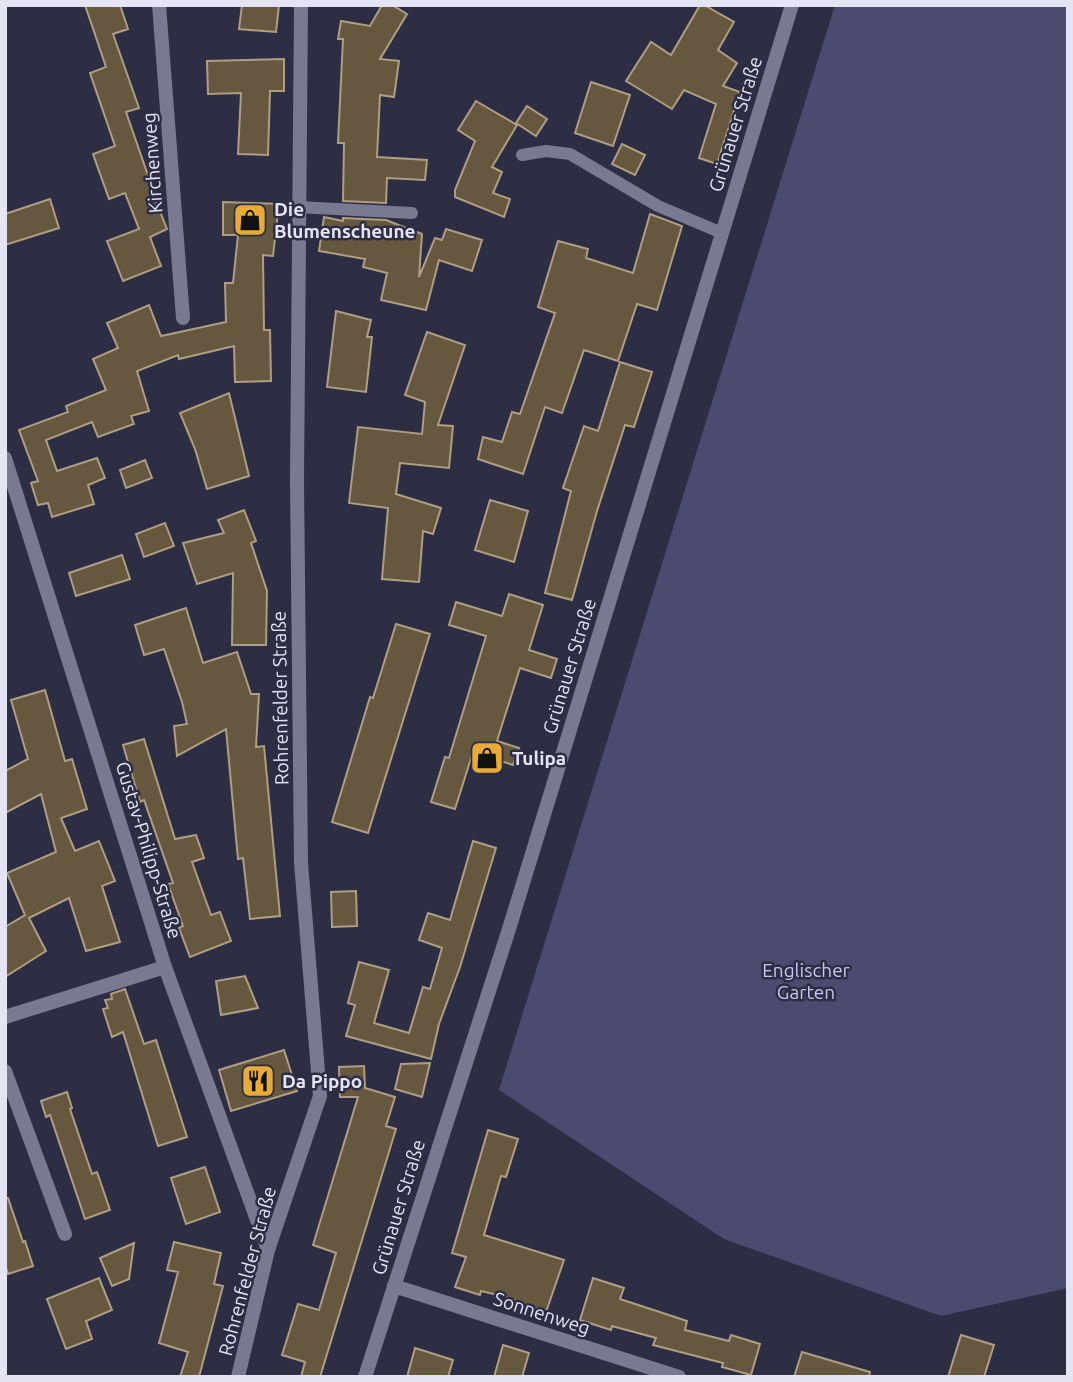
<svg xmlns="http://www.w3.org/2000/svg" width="1073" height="1382" viewBox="0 0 1073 1382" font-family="Ubuntu,sans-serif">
	<rect width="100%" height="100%" fill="#2d2d44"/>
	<!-- green -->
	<polygon fill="#4b4b70" points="835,5 1068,5 1068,1288 941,1316 724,1239 499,1090"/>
	<!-- building -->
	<g fill="#66573f" stroke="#af9e84" stroke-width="2">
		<polygon points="85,5 120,5 128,29 113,34 139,108 126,112 151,184 149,184 167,229 150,237 161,266 123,281 107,241 139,229 125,193 109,199 93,154 115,146 90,73 106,67"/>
		<polygon points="242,5 279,5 276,32 239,29"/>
		<polygon points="382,5 392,5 407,14 380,59 399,61 394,97 380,95 377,157 427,160 425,180 387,178 386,203 343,201 344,143 338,143 343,39 338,39 341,21 370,26"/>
		<polygon points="700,5 704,5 734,22 718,50 737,63 723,86 740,92 717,164 699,158 716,104 684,90 672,109 626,81 651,42 671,55"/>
		<polygon points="284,59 284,91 270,91 268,155 238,154 241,93 208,94 207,61"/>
		<polygon points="591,82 630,95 613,146 575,133"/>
		<polygon points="476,101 517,125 492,167 502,172 493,193 510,199 504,217 455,197 455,190 475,141 458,130"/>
		<polygon points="527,106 547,119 536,136 516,123"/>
		<polygon points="622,144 645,155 635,175 612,164"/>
		<polygon points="50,199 59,228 5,245 5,214"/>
		<polygon points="223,202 279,204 273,256 263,255 264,330 270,330 271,381 235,382 234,346 179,359 178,355 137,371 149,411 131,416 134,424 98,437 92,422 46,440 57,471 97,458 105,478 88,485 94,504 52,517 48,503 38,505 31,483 38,481 19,430 68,412 66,406 106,390 93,359 118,348 107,323 149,305 161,336 226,322 225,283 233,283 238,235 223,235"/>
		<polygon points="650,214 682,226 657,310 637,304 618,361 584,350 562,413 545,407 523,474 478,459 483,437 502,442 512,412 520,414 555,313 538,307 558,241 588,249 586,258 633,273"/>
		<polygon points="324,217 343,221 343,218 386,220 422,234 419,277 435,238 442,240 446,229 482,240 472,271 439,260 426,310 381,300 387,273 363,267 365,259 319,251"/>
		<polygon points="336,311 371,320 367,337 372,337 366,392 327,387"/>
		<polygon points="427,332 465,345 438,425 453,426 449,468 400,463 396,494 441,508 433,534 423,531 419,582 382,579 388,508 349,503 358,427 422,434 425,402 405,395"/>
		<polygon points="620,362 652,372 634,427 625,425 597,511 572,600 545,593 571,491 563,488 584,426 598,431"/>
		<polygon points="229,393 249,476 207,489 195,449 180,413"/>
		<polygon points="145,460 152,478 126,488 120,470"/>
		<polygon points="490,500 528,511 514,562 475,550"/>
		<polygon points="244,510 256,541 251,543 267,591 266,645 232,645 233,573 197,584 183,543 224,533 218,520"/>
		<polygon points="165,523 174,546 144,557 136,534"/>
		<polygon points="122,555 130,579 76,596 69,573"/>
		<polygon points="509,594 543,605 529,650 557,659 551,678 520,668 497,741 519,748 513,765 473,752 455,809 431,802 445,757 449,758 486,636 449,625 456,602 502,616"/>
		<polygon points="186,608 203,663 237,652 251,694 259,694 256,747 264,746 280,916 250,919 243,858 238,859 226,729 177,756 174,726 187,724 182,702 164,649 144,655 135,625"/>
		<polygon points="396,624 430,634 368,833 332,822 370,697 373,698"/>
		<polygon points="45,690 65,761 72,759 87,809 61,818 75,851 99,841 115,881 102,886 120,942 86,951 69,898 29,918 46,951 5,977 5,927 25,915 7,873 56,852 41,794 5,813 5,771 28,759 11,700"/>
		<polygon points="144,739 175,839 196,835 204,858 192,862 211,915 220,912 231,941 190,957 179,928 183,926 168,884 173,883 144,800 140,802 123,745"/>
		<polygon points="473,841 496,848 460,967 439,1024 431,1059 346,1036 355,1005 348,1003 359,962 389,970 374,1023 409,1033 423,987 430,989 442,948 419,940 428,913 450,920"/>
		<polygon points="356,891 357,926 332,927 331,892"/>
		<polygon points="245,976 258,1008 221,1015 216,981"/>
		<polygon points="125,989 144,1044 156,1040 187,1137 158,1146 123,1032 112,1037 103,1009 108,1008 105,1000 112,999 111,994"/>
		<polygon points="284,1050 297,1091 231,1111 219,1070"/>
		<polygon points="430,1063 422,1097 395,1089 401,1064"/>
		<polygon points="364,1066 365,1088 395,1097 386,1126 396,1129 320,1377 301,1377 305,1362 282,1355 298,1304 319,1310 336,1253 313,1245 358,1097 340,1097 339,1067"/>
		<polygon points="67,1092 72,1108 70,1109 92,1174 97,1172 110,1210 85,1219 50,1115 46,1117 41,1101"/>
		<polygon points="488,1130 518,1139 506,1177 501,1176 484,1235 564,1260 546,1312 502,1296 481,1291 480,1295 455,1287 466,1257 452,1253"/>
		<polygon points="205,1167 220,1212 186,1224 171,1178"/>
		<polygon points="5,1198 8,1198 23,1242 25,1241 33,1266 8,1274 5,1264"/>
		<polygon points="174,1242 221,1253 214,1284 223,1286 199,1377 180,1377 188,1352 159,1343 178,1272 167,1270"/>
		<polygon points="134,1243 129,1279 112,1286 100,1258"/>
		<polygon points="99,1278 112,1310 86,1321 92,1339 66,1349 47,1299"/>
		<polygon points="593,1278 624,1288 620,1299 687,1321 685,1330 729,1341 731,1335 760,1344 751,1375 722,1367 723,1363 653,1345 656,1338 612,1326 611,1330 580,1320"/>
		<polygon points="961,1335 994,1345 984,1377 948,1377"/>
		<polygon points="503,1345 529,1353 522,1377 494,1377"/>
		<polygon points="415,1348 453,1360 448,1377 407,1377"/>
		<polygon points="802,1352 870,1372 869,1377 794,1377"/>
	</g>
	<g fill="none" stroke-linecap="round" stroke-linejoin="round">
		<!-- service -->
		<g stroke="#797a91" stroke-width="12">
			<polyline points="522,155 546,151 570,154 658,206 722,233"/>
			<polyline points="298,207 412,213"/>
		</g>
		<!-- minor -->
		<g stroke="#797a91" stroke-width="14">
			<polyline points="159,5 183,318"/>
			<polyline points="5,458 165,967 268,1250"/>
			<polyline points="5,1017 165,967"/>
			<polyline points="5,1071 65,1234"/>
			<polyline points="394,1286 679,1377"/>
			<polyline points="238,1377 268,1250 320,1096 301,863 297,481 301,5"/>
		</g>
		<!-- tertiary -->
		<polyline stroke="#797a91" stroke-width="14" points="365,1377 509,929 792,5"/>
	</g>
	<!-- icons -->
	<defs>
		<symbol id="shop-square" viewBox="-11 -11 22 22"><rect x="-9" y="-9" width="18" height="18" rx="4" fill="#e9ab38" stroke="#2d2d44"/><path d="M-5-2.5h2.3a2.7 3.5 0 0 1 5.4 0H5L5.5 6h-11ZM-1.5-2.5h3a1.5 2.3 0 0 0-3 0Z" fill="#111"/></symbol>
		<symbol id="restaurant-square" viewBox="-11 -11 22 22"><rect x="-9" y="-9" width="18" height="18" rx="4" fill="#e9ab38" stroke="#2d2d44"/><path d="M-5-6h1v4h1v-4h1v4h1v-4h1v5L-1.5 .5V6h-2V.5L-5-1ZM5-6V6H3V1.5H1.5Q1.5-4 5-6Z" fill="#111"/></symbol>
	</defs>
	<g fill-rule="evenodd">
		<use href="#shop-square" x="231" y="201" width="38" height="38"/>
		<use href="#shop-square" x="468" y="739" width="38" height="38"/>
		<use href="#restaurant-square" x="239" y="1062" width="38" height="38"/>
	</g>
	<g text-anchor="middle" stroke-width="5" stroke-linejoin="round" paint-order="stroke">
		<!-- street labels -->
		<g font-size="19" fill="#e4e4f4" stroke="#2d2d44">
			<text transform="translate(735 124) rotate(-73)" y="7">Grünauer Straße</text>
			<text transform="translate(152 163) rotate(-94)" y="7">Kirchenweg</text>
			<text transform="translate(569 666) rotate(-73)" y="7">Grünauer Straße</text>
			<text transform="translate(280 698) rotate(-91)" y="7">Rohrenfelder Straße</text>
			<text transform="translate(149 850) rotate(73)" y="7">Gustav-Philipp-Straße</text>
			<text transform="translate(398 1207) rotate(-73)" y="7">Grünauer Straße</text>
			<text transform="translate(247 1271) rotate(-75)" y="7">Rohrenfelder Straße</text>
			<text transform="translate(542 1313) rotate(18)" y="7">Sonnenweg</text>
		</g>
		<!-- poi labels -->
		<g font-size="19" font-weight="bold" fill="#e4e4f4" stroke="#2d2d44" text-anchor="start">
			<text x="274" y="216">Die<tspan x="274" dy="22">Blumenscheune</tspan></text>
			<text x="512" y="765">Tulipa</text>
			<text x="282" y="1088">Da Pippo</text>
		</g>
		<!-- park labels -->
		<g font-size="19" fill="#c5c7f5" stroke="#2d2d44">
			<text x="806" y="977">Englischer<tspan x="806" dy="22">Garten</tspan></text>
		</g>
	</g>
	<!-- border -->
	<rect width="1073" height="1382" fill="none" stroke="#e4e4f4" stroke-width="14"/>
</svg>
